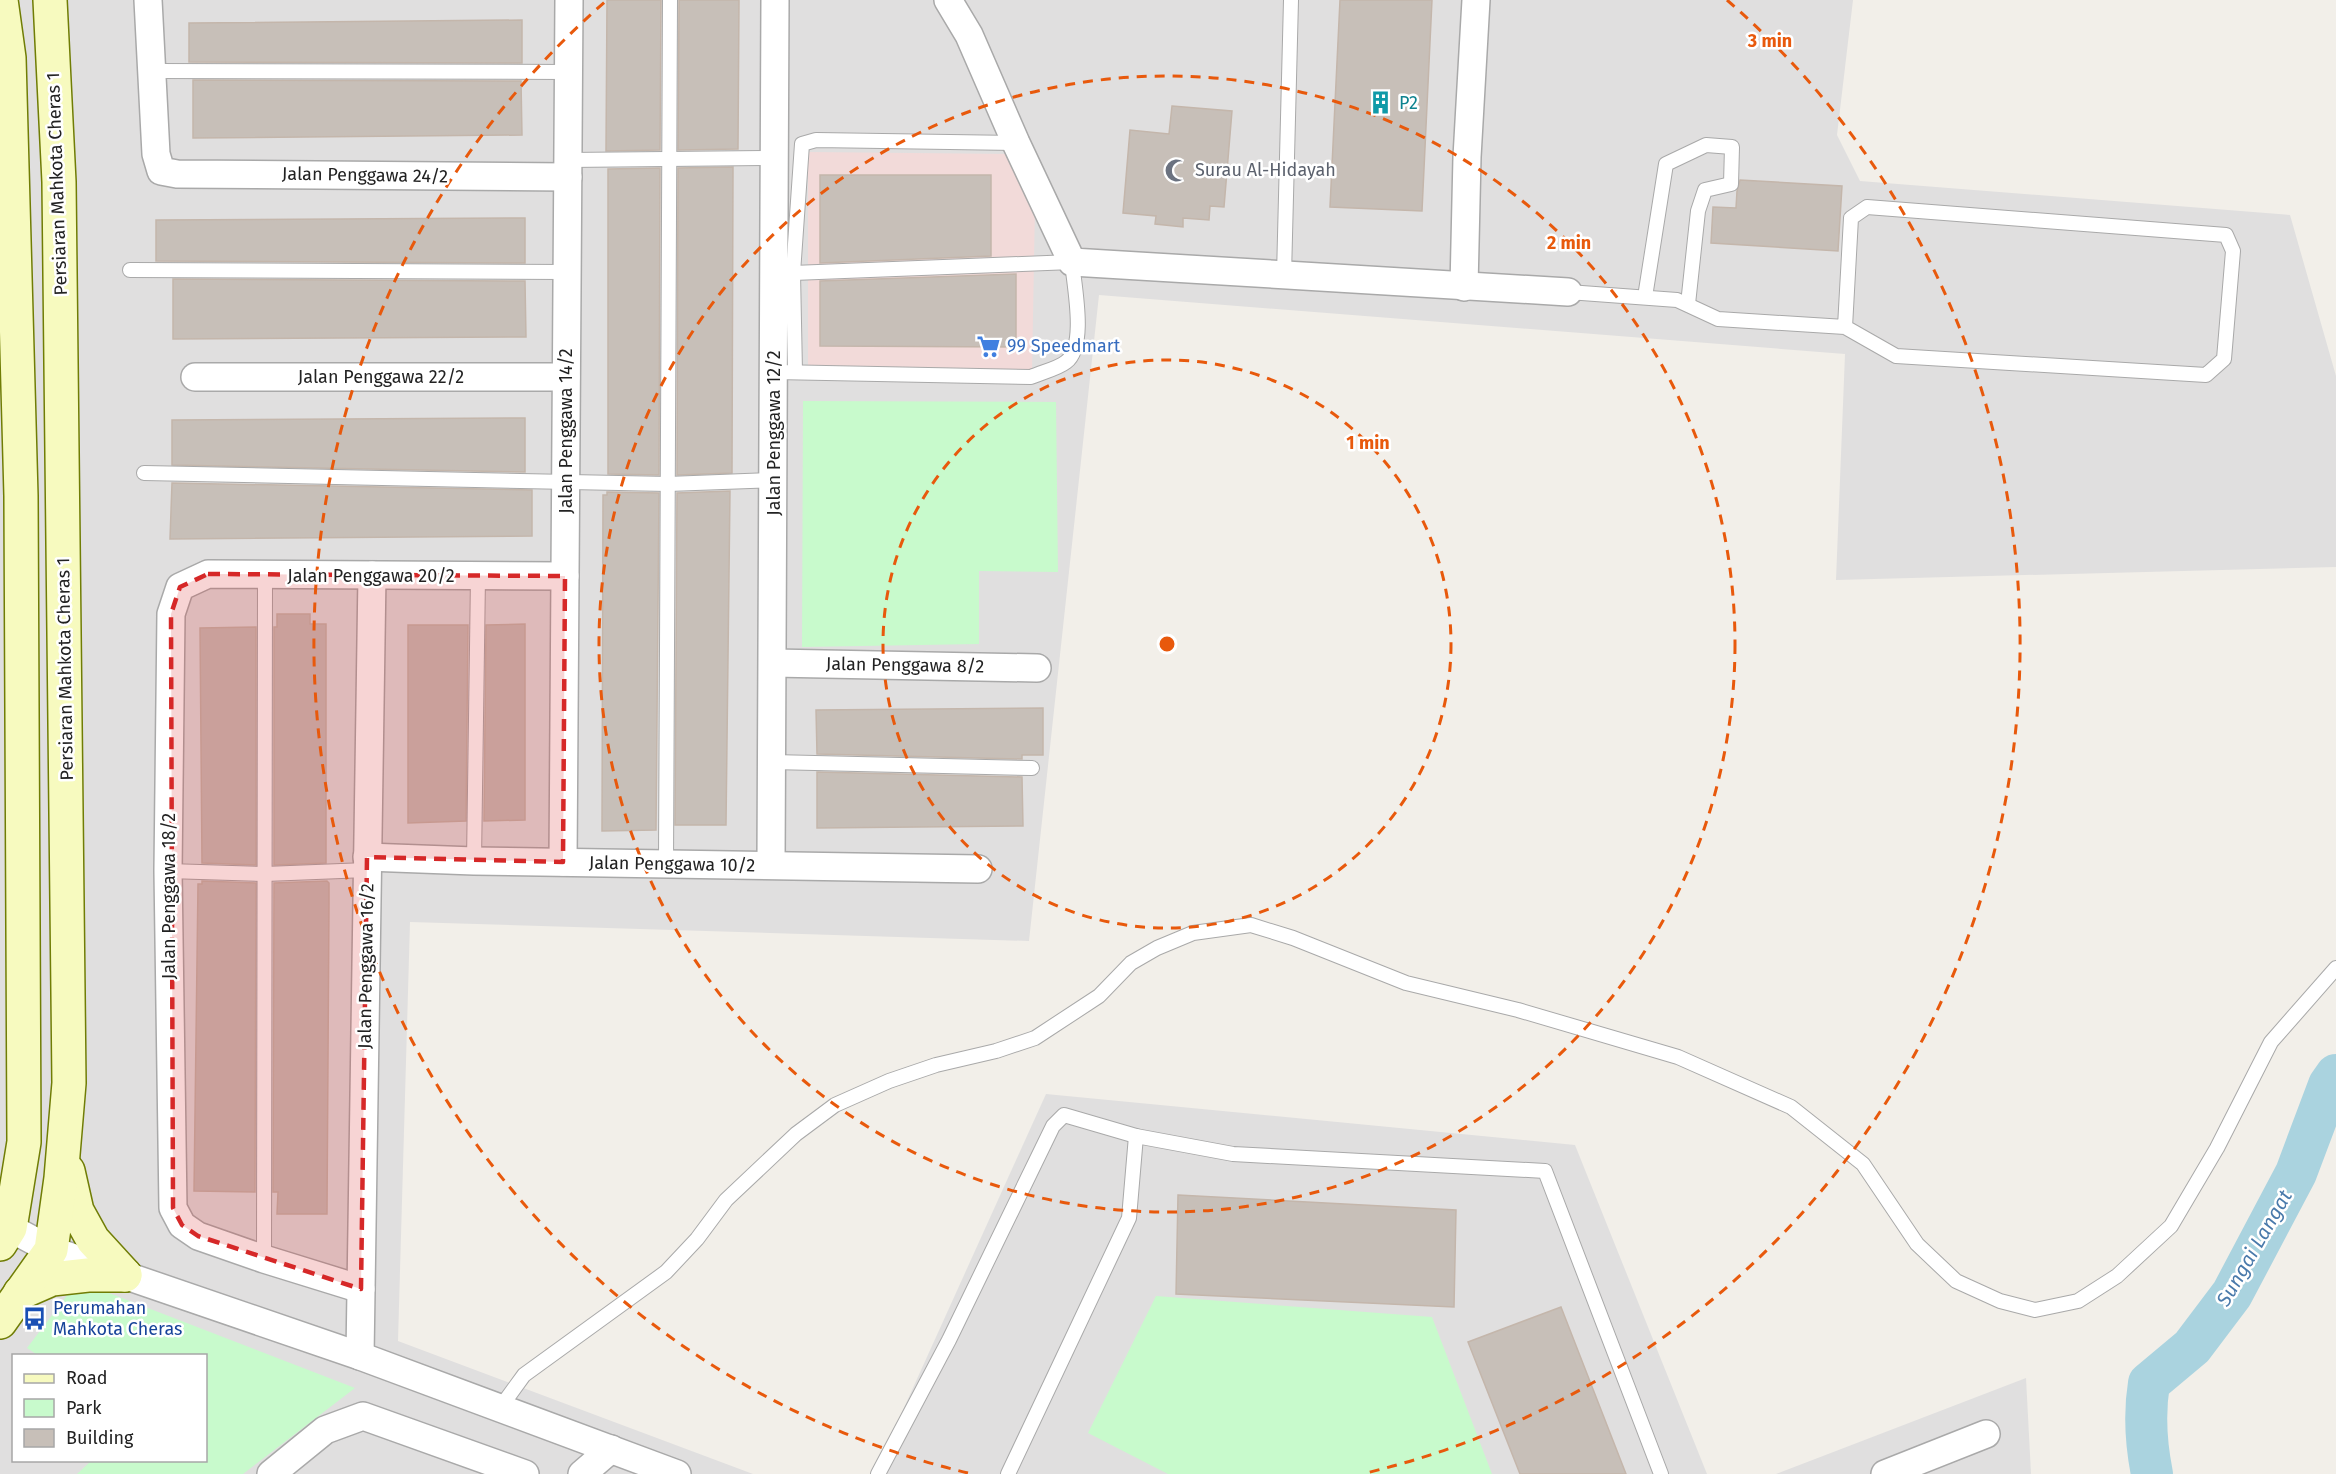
<svg xmlns="http://www.w3.org/2000/svg" width="2336" height="1474" viewBox="0 0 2336 1474" font-family="'Fira Sans',sans-serif">
	<rect width="100%" height="100%" fill="#f2efe9"/>
	<!-- residential -->
	<g fill="#e0dfdf" fill-rule="evenodd">
		<path d="M0 0H1853L1837 135 1860 181 2290 215 2336 376V567L1836 580 1845 354 1099 295 1029 941 410 922 398 1341 753 1474H0ZM14 1356H206V1460H14Z"/>
		<polygon points="1046,1094 1575,1145 1707,1474 874,1474"/>
		<polygon points="2026,1378 2031,1474 1776,1474"/>
	</g>
	<!-- commercial -->
	<polygon fill="#f2dad9" points="808,152 1013,154 1035,203 1032,371 808,368"/>
	<!-- park -->
	<g fill="#c8facc">
		<polygon points="803,401 1056,402 1058,572 979,571 979,644 802,647"/>
		<polygon points="78,1281 355,1388 243,1474 77,1474 91,1461 206,1460 206,1356 39,1356 27,1348"/>
		<polygon points="1156,1296 1432,1317 1492,1474 1168,1474 1088,1433"/>
	</g>
	<g fill="none" stroke-linecap="round" stroke-linejoin="round">
		<!-- river -->
		<path stroke="#aad3df" stroke-width="42" d="M2152 1474C2146 1444 2144 1414 2149 1383L2192 1347 2232 1294 2296 1173 2329 1085 2336 1075"/>
	</g>
	<!-- building -->
	<g fill="#c7bfb8" stroke="#c4b6ab" stroke-width="1.5">
		<polygon points="607,0 661,0 660,150 606,151"/>
		<polygon points="679,0 739,0 738,149 678,150"/>
		<polygon points="1340,0 1432,0 1422,211 1330,207"/>
		<polygon points="522,20 522,63 189,62 189,23"/>
		<polygon points="193,80 521,81 522,135 193,138"/>
		<polygon points="1172,106 1232,111 1224,207 1210,206 1209,220 1183,218 1183,227 1155,224 1156,216 1123,213 1130,130 1169,134"/>
		<polygon points="733,167 732,473 677,475 678,168"/>
		<polygon points="660,168 659,475 608,474 608,169"/>
		<polygon points="820,175 991,175 991,256 820,263"/>
		<polygon points="1740,180 1842,186 1838,251 1711,243 1713,207 1736,208 1737,191"/>
		<polygon points="525,218 525,263 156,261 156,220"/>
		<polygon points="1016,274 1016,347 820,346 820,281"/>
		<polygon points="173,279 525,281 526,337 173,339"/>
		<polygon points="525,418 525,472 172,465 172,420"/>
		<polygon points="172,483 532,490 532,536 170,539"/>
		<polygon points="730,491 726,825 675,825 677,493"/>
		<polygon points="607,492 659,493 656,830 602,831 603,495 607,495"/>
		<polygon points="277,614 310,614 310,624 326,624 326,863 274,865 274,627 277,627"/>
		<polygon points="525,624 525,820 484,821 486,625"/>
		<polygon points="408,625 468,625 466,821 408,823"/>
		<polygon points="256,627 256,865 202,863 200,628"/>
		<polygon points="1043,708 1043,755 1022,755 1022,759 817,754 816,710"/>
		<polygon points="817,772 1022,777 1023,826 817,828"/>
		<polygon points="202,881 256,883 255,1192 194,1191 198,884 202,884"/>
		<polygon points="327,881 329,883 329,904 327,1214 277,1214 278,1192 273,1192 274,883"/>
		<polygon points="1178,1195 1456,1210 1454,1307 1176,1294"/>
		<polygon points="1561,1307 1626,1474 1520,1474 1468,1342"/>
	</g>
	<g fill="none" stroke-linecap="round" stroke-linejoin="round">
		<defs>
			<g id="lane">
				<polyline points="153,71 569,72"/>
				<polyline points="568,160 773,158"/>
				<polyline points="130,270 567,272"/>
				<polyline points="1284,275 1291,0"/>
				<polyline points="1568,292 1677,300 1718,319 1845,327 1896,356 2206,375 2224,359 2233,251 2226,235 1867,207 1851,218 1845,327"/>
				<polyline points="1645,297 1666,164 1706,145 1732,147 1731,184 1705,190 1698,211 1688,304"/>
				<path d="M775 372 1031 377C1042 372 1057 369 1066 362 1087 346 1074 286 1072 262L793 273"/>
				<polyline points="795,372 793,273 802,144 816,140 1016,143"/>
				<polyline points="144,473 668,484 774,480"/>
				<polyline points="772,762 1032,768"/>
				<polyline points="474,861 478,576"/>
				<polyline points="666,863 670,0"/>
				<polyline points="168,871 265,874 367,870"/>
				<polyline points="264,1259 265,576"/>
				<polyline points="500,1408 524,1375 666,1272 697,1239 726,1200 796,1134 835,1105 889,1081 936,1065 996,1051 1035,1038 1099,996 1131,963 1157,948 1193,933 1251,925 1293,938 1406,983 1518,1010 1678,1057 1791,1107 1863,1164 1917,1244 1956,1281 2000,1301 2035,1310 2078,1301 2117,1276 2171,1226 2217,1148 2271,1042 2336,968"/>
				<polyline points="878,1474 949,1340 1053,1126 1064,1115 1136,1136 1233,1154 1545,1171 1661,1474"/>
				<polyline points="1008,1474 1129,1218 1136,1136"/>
			</g>
			<g id="street">
				<polyline points="148,0 156,154 161,171 177,174 568,177"/>
				<polyline points="948,0 969,35 1016,143 1072,262 1568,292"/>
				<polyline points="1464,287 1467,157 1476,0"/>
				<polyline points="195,377 566,377"/>
				<polyline points="773,663 1037,668"/>
				<polyline points="367,857 474,861 978,869"/>
				<polyline points="563,862 569,0"/>
				<polyline points="771,865 775,0"/>
				<polyline points="10,1228 51,1250 360,1356 677,1474"/>
				<polyline points="361,1289 264,1259 198,1236 182,1225 173,1208 168,871 171,614 180,587 208,574 565,576"/>
				<polyline points="360,1356 372,575"/>
				<polyline points="271,1474 325,1430 363,1416 525,1474"/>
				<polyline points="582,1474 611,1449"/>
				<polyline points="1885,1474 1986,1434"/>
			</g>
			<g id="secondary">
				<polyline points="68,1171 77,1211 93,1240 125,1275"/>
				<polyline points="0,1244 10,1228 24,1142 21,496 9,58 1,0"/>
				<polyline points="20,1293 52,1279 88,1275 125,1275"/>
				<polyline points="0,1322 51,1250 61,1178 69,1083 59,182 50,0"/>
			</g>
		</defs>
		<!-- lane casing -->
		<use href="#lane" stroke="#a9a9a9" stroke-width="16"/>
		<!-- street casing -->
		<use href="#street" stroke="#a9a9a9" stroke-width="30"/>
		<!-- secondary casing -->
		<use href="#secondary" stroke="#707d05" stroke-width="36"/>
		<!-- lane -->
		<use href="#lane" stroke="#fff" stroke-width="14"/>
		<!-- street -->
		<use href="#street" stroke="#fff" stroke-width="27"/>
		<!-- secondary -->
		<use href="#secondary" stroke="#f7fabf" stroke-width="33"/>
	</g>
	<!-- marked area -->
	<path fill="#d62828" fill-opacity="0.2" stroke="#d62828" stroke-width="4.5" stroke-dasharray="12 8" stroke-linejoin="round" d="M208 574 565 576 563 862 367 857 361 1289 198 1236 182 1225 173 1208 171 614 180 587Z"/>
	<!-- distance rings -->
	<g fill="none" stroke="#e8590c" stroke-width="3" stroke-dasharray="10 8">
		<circle cx="1167" cy="644" r="284"/>
		<circle cx="1167" cy="644" r="568"/>
		<path d="M968 1473A853 853 0 0 1 607 0M1727 0A853 853 0 0 1 1366 1473"/>
	</g>
	<!-- icons -->
	<defs>
		<symbol id="building-bare" viewBox="-9 -9 18 18"><path d="M-4-6H4V6H1V3H-1V6H-4ZM-2.5-4.3h1.7v1.8h-1.7ZM.8-4.3h1.7v1.8H.8ZM-2.5-1h1.7V.8h-1.7ZM.8-1h1.7V.8H.8Z" fill="#0f9aa8" stroke="#fff" stroke-width="2.5" paint-order="stroke"/></symbol>
		<symbol id="mosque-bare" viewBox="-9 -9 18 18"><path d="M3.5-4.9A6 6 0 1 0 3.5 4.9A5 5 0 1 1 3.5-4.9Z" fill="#6b7280" stroke="#fff" stroke-width="2.5" paint-order="stroke"/></symbol>
		<symbol id="supermarket-bare" viewBox="-9 -9 18 18"><path d="M-6-5.5h2.5l.6 2H6L4.5 2H-2.5L-4.4-4H-6ZM-1.5 3.2a1.3 1.3 0 1 0 .1 0ZM3 3.2a1.3 1.3 0 1 0 .1 0Z" fill="#3f7fe0" stroke="#fff" stroke-width="2.5" paint-order="stroke"/></symbol>
		<symbol id="bus-bare" viewBox="-9 -9 18 18"><path d="M-5-6H5V4H4V6H2V4H-2V6H-4V4H-5ZM-3.5-4V0h7V-4ZM-3.5 1.2v1.5H-2V1.2ZM2 1.2v1.5H3.5V1.2Z" fill="#1a4fb4" stroke="#fff" stroke-width="2.5" paint-order="stroke"/></symbol>
	</defs>
	<g fill-rule="evenodd">
		<use href="#building-bare" x="1364" y="86" width="33" height="33"/>
		<use href="#mosque-bare" x="1160" y="154" width="33" height="33"/>
		<use href="#supermarket-bare" x="972" y="330" width="33" height="33"/>
		<use href="#bus-bare" x="18" y="1302" width="33" height="33"/>
	</g>
	<g text-anchor="middle" stroke-width="5" stroke-linejoin="round" paint-order="stroke">
		<!-- culture labels -->
		<g font-size="18" fill="#0d838f" stroke="#fff" text-anchor="start">
			<text x="1399" y="109">P2</text>
		</g>
		<!-- worship labels -->
		<g font-size="18" fill="#5b616d" stroke="#fff" text-anchor="start">
			<text x="1195" y="176">Surau Al-Hidayah</text>
		</g>
		<!-- street labels -->
		<g font-size="18" fill="#222" stroke="#fff">
			<text transform="translate(365 175) rotate(1)" y="6">Jalan Penggawa 24/2</text>
			<text transform="translate(57 184) rotate(-92)" y="6">Persiaran Mahkota Cheras 1</text>
			<text x="381" y="383">Jalan Penggawa 22/2</text>
			<text transform="translate(566 431) rotate(-90)" y="6">Jalan Penggawa 14/2</text>
			<text transform="translate(774 433) rotate(-90)" y="6">Jalan Penggawa 12/2</text>
			<text x="371" y="582">Jalan Penggawa 20/2</text>
			<text transform="translate(905 665) rotate(1)" y="6">Jalan Penggawa 8/2</text>
			<text transform="translate(65 669) rotate(-91)" y="6">Persiaran Mahkota Cheras 1</text>
			<text transform="translate(672 864) rotate(1)" y="6">Jalan Penggawa 10/2</text>
			<text transform="translate(169 896) rotate(-90)" y="6">Jalan Penggawa 18/2</text>
			<text transform="translate(366 966) rotate(-89)" y="6">Jalan Penggawa 16/2</text>
		</g>
		<!-- shop labels -->
		<g font-size="18" fill="#366cbe" stroke="#fff" text-anchor="start">
			<text x="1007" y="352">99 Speedmart</text>
		</g>
		<!-- transit labels -->
		<g font-size="18" fill="#164399" stroke="#fff" text-anchor="start">
			<text x="53" y="1314">Perumahan<tspan x="53" dy="21">Mahkota Cheras</tspan></text>
		</g>
		<!-- water labels -->
		<g font-size="20" font-style="italic" fill="#4a7aab" stroke="#fff">
			<text transform="translate(2254 1248) rotate(-60)" y="7">Sungai Langat</text>
		</g>
	</g>
	<circle cx="1167" cy="644" r="9" fill="#e8590c" stroke="#fff" stroke-width="3"/>
	<g font-size="18" text-anchor="middle" font-weight="bold" fill="#e8590c" stroke="#fff" stroke-width="5" stroke-linejoin="round" paint-order="stroke">
		<text x="1770" y="47">3 min</text>
		<text x="1569" y="249">2 min</text>
		<text x="1368" y="449">1 min</text>
	</g>
	<!-- legend -->
	<rect x="12" y="1354" width="195" height="108" fill="#ffffff" stroke="#a7a7a7" stroke-width="1.5"/>
	<rect x="24" y="1374" width="30" height="9" fill="#f7fabf" stroke="#a7a7a7" stroke-width="1.5"/>
	<text x="66" y="1384" font-size="18" fill="#222222">Road</text>
	<rect x="24" y="1399" width="30" height="18" fill="#c8facc" stroke="#a7a7a7" stroke-width="1.5"/>
	<text x="66" y="1414" font-size="18" fill="#222222">Park</text>
	<rect x="24" y="1429" width="30" height="18" fill="#c7bfb8" stroke="#a7a7a7" stroke-width="1.5"/>
	<text x="66" y="1444" font-size="18" fill="#222222">Building</text>
</svg>
